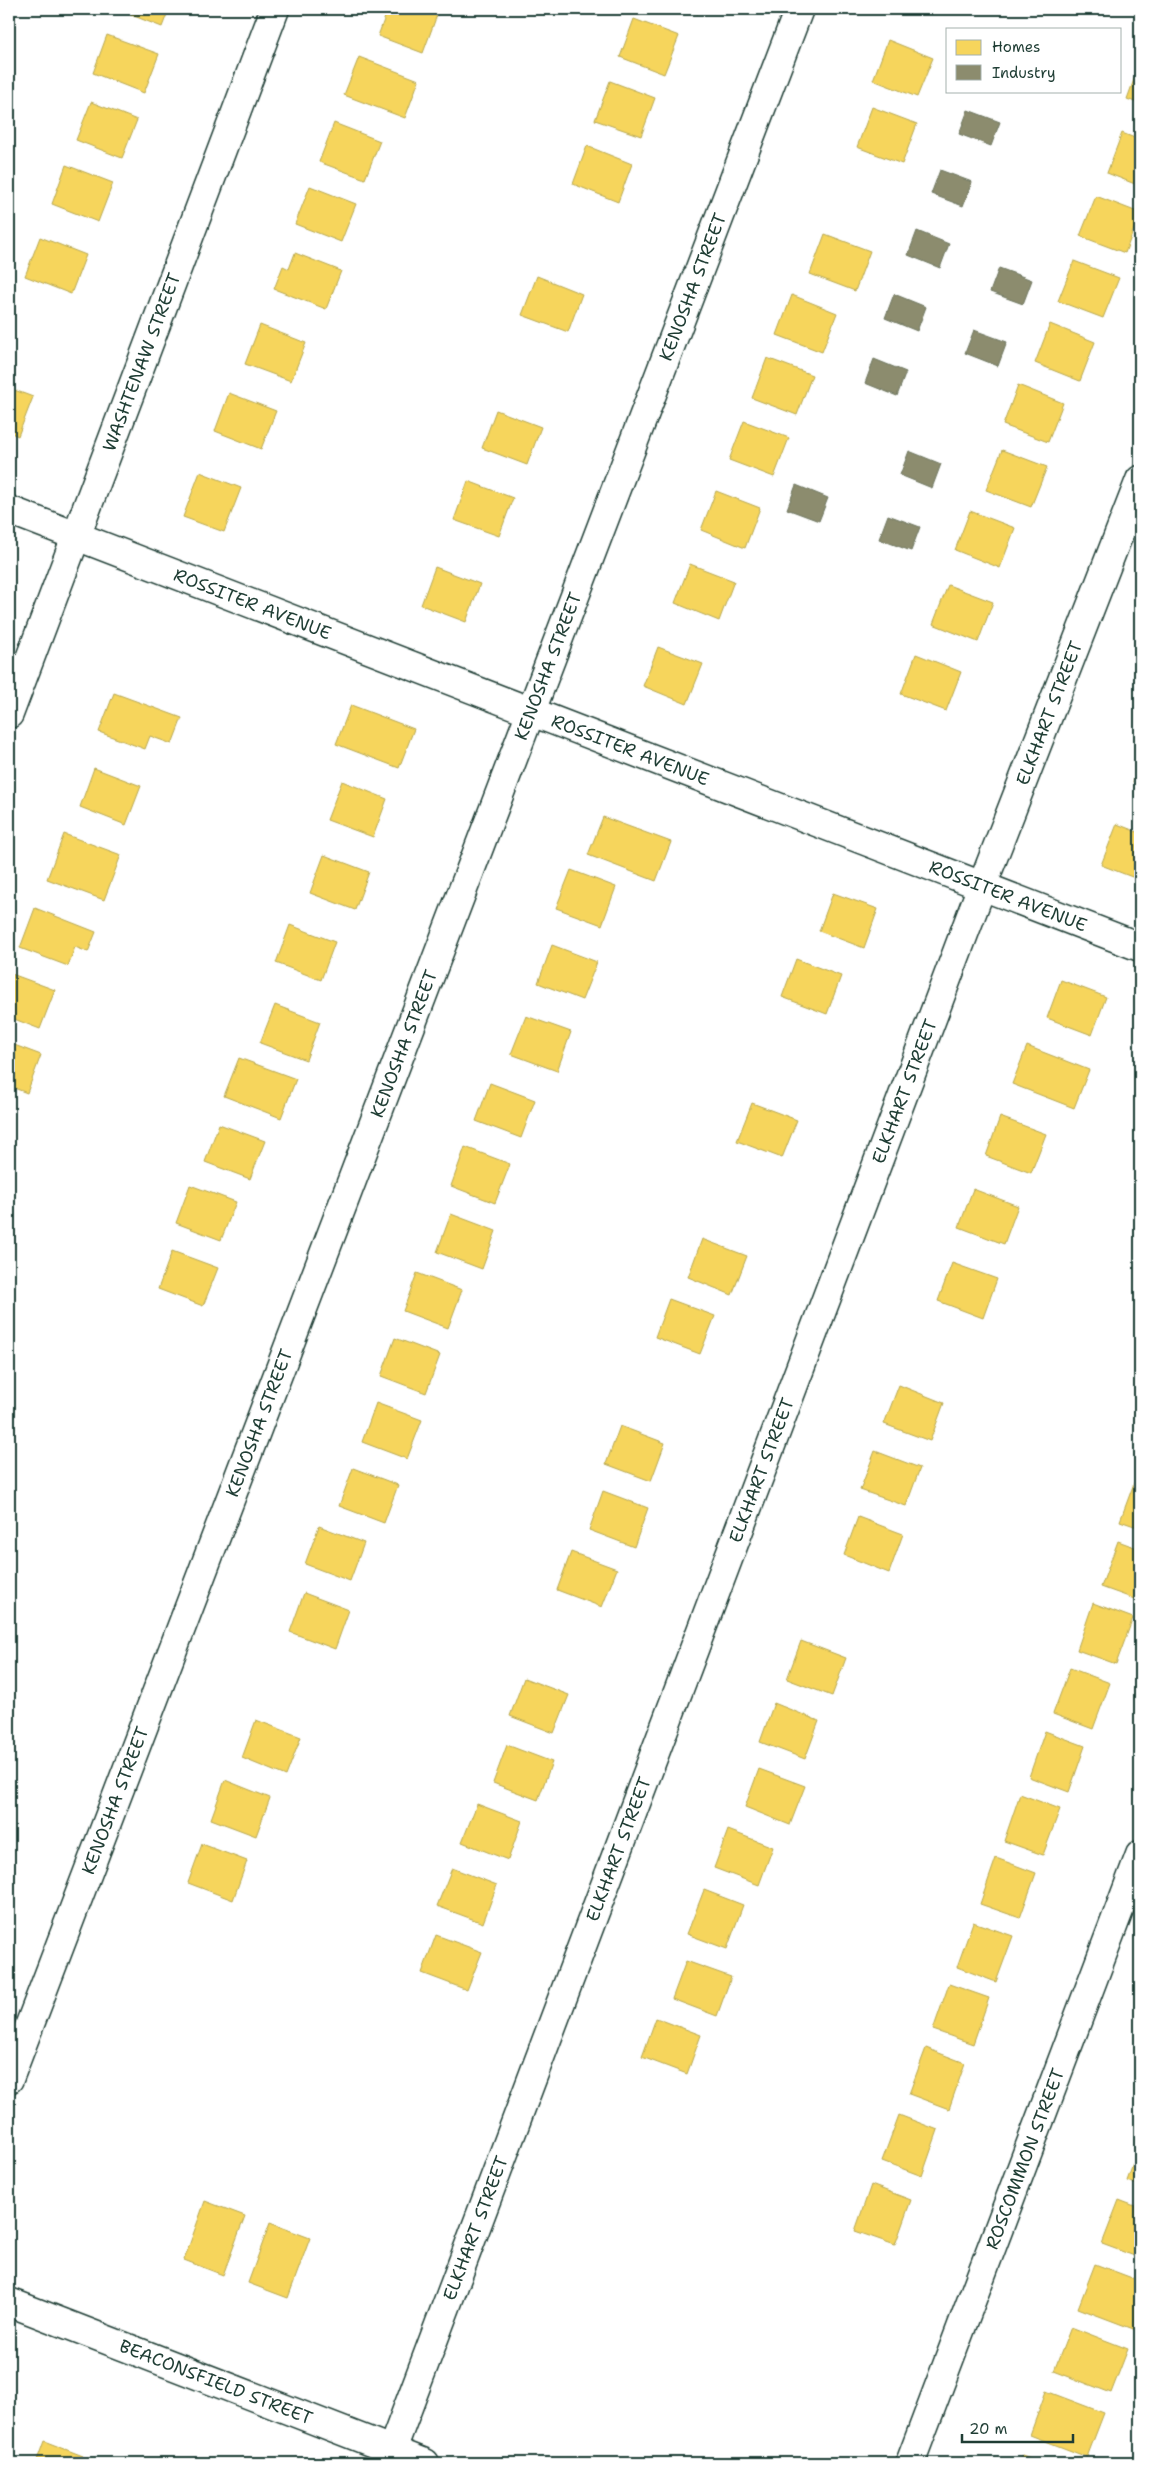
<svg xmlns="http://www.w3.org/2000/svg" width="1149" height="2472" viewBox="0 0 1149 2472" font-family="'Shantell Sans',sans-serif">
	<rect width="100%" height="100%" fill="#fff"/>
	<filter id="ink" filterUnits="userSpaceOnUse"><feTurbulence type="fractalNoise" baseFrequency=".02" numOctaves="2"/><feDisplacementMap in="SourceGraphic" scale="10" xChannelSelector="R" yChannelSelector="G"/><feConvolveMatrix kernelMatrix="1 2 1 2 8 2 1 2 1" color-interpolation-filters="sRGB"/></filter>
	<g filter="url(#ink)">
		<!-- homes -->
		<g fill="#f6d55c" stroke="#b6a750">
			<polygon points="116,9 169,9 162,27"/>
			<polygon points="388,9 421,9 437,15 423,53 378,36"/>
			<polygon points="683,9 700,9 698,14"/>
			<polygon points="634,19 679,36 664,74 620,57"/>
			<polygon points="107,35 159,54 144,93 93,73"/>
			<polygon points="888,40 933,58 917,97 873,80"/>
			<polygon points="359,57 419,80 405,118 344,95"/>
			<polygon points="1140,63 1140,104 1127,99"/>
			<polygon points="610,81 655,98 641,136 595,120"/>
			<polygon points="91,102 137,120 122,158 76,140"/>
			<polygon points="872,107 917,124 902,164 857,147"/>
			<polygon points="334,123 380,141 365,179 319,162"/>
			<polygon points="1122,133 1140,140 1140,186 1107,173"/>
			<polygon points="587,146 632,164 618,202 573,184"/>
			<polygon points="66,165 113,183 98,222 52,204"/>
			<polygon points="310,186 356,204 341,242 295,224"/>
			<polygon points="1096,196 1140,213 1125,253 1080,236"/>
			<polygon points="825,234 870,251 855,291 810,274"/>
			<polygon points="40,237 86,255 71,294 25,276"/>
			<polygon points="295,253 341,271 326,309 274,289 283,266 289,269"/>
			<polygon points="1074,261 1119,278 1103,318 1058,301"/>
			<polygon points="537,276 582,294 568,332 522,315"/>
			<polygon points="792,295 837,313 822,352 777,335"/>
			<polygon points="1050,324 1095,342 1080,381 1035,363"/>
			<polygon points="260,325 306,343 291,381 245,364"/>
			<polygon points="767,358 812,375 797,415 752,398"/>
			<polygon points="1018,385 1063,403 1048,442 1003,425"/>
			<polygon points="9,388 33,397 18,436 9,432"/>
			<polygon points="229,393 276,411 261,449 215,431"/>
			<polygon points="496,410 541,427 527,465 482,448"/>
			<polygon points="744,421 789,438 774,477 729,460"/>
			<polygon points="1002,450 1047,467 1031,507 986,490"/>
			<polygon points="200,472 241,488 224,532 183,517"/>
			<polygon points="468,481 513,498 499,536 454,520"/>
			<polygon points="716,491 760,508 745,548 701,530"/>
			<polygon points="970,511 1015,528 1000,568 955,550"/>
			<polygon points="690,564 734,581 719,621 675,603"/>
			<polygon points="435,567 480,584 466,622 421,605"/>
			<polygon points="948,585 993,602 978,642 933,624"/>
			<polygon points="658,647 703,664 687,704 643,686"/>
			<polygon points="916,654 961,672 946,711 901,694"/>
			<polygon points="114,693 182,718 172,744 150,736 145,749 99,732"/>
			<polygon points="351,705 414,729 399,768 336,744"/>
			<polygon points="1140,763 1140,785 1133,782"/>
			<polygon points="94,768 141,786 126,825 80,807"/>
			<polygon points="342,781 387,799 373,837 327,820"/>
			<polygon points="603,817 671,842 656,881 588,855"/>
			<polygon points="1117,824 1140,833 1140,880 1101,865"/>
			<polygon points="64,834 121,855 104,900 47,879"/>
			<polygon points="324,855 369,872 355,910 310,893"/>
			<polygon points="571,870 616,887 602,925 556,908"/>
			<polygon points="833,893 878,909 864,948 819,931"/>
			<polygon points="35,908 96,932 88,952 75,947 68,966 20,948"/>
			<polygon points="290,925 335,942 321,980 276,963"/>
			<polygon points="552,945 597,962 582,1000 538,983"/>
			<polygon points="796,959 841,976 827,1014 782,997"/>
			<polygon points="9,973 55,990 40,1029 9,1017"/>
			<polygon points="1061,980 1106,997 1092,1035 1047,1018"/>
			<polygon points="275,1005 320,1022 306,1060 260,1043"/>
			<polygon points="526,1016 571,1032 557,1071 511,1054"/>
			<polygon points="9,1043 41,1055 27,1093 9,1086"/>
			<polygon points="1027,1046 1089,1070 1074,1108 1012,1084"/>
			<polygon points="239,1058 296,1079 281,1118 224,1096"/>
			<polygon points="490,1083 535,1100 521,1138 476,1121"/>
			<polygon points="752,1103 797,1120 782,1158 737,1141"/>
			<polygon points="1000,1117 1046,1134 1031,1173 986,1156"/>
			<polygon points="219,1124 265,1141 250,1179 205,1162"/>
			<polygon points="465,1147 510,1164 495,1203 451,1186"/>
			<polygon points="190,1185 236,1202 221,1240 176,1223"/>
			<polygon points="973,1189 1018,1206 1004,1244 959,1227"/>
			<polygon points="451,1214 496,1231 482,1269 437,1252"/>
			<polygon points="702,1239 747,1256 732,1295 688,1277"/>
			<polygon points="172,1251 218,1268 203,1306 158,1289"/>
			<polygon points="952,1263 997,1279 983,1318 938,1301"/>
			<polygon points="417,1273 462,1290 448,1328 403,1311"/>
			<polygon points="669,1299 715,1316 700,1354 655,1337"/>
			<polygon points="395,1338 440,1355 426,1393 381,1376"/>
			<polygon points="899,1385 944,1403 930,1441 884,1424"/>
			<polygon points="376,1403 422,1420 407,1459 362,1442"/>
			<polygon points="620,1426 665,1443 651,1481 606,1464"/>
			<polygon points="875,1451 920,1468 906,1506 860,1490"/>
			<polygon points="353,1468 398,1485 384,1523 339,1506"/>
			<polygon points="1137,1475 1140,1476 1140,1528 1120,1521"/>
			<polygon points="603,1491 648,1508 634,1547 589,1530"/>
			<polygon points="858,1517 903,1534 889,1573 844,1555"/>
			<polygon points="319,1526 364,1543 350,1581 305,1564"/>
			<polygon points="1118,1541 1140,1549 1140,1601 1101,1587"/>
			<polygon points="571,1552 617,1569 602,1607 557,1590"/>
			<polygon points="304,1593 349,1610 335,1649 290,1632"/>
			<polygon points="1093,1603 1133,1618 1116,1664 1077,1650"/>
			<polygon points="801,1641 846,1658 832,1696 787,1679"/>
			<polygon points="1070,1668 1110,1683 1093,1729 1053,1714"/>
			<polygon points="524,1678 569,1695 554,1733 510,1716"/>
			<polygon points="774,1703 819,1721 805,1759 760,1742"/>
			<polygon points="256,1720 301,1737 286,1776 242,1758"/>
			<polygon points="1045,1731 1085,1746 1069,1792 1029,1777"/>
			<polygon points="507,1745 552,1762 538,1800 493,1783"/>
			<polygon points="759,1769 805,1786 790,1825 745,1807"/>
			<polygon points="225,1780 270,1798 256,1836 211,1819"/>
			<polygon points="1020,1794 1060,1809 1043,1855 1004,1841"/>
			<polygon points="477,1804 522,1821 508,1860 462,1842"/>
			<polygon points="728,1830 773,1847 759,1885 714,1868"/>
			<polygon points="202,1844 247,1861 233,1900 188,1883"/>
			<polygon points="996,1858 1036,1873 1020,1918 980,1904"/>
			<polygon points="452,1868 497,1885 483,1923 437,1906"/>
			<polygon points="704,1890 743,1905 727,1949 687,1934"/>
			<polygon points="973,1922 1013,1936 996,1982 957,1967"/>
			<polygon points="436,1935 482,1952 467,1990 422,1973"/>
			<polygon points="686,1961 731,1977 717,2016 672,1999"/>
			<polygon points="949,1984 989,1998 973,2044 933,2030"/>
			<polygon points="656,2018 701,2035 687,2074 642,2057"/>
			<polygon points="926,2048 965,2063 949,2109 909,2094"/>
			<polygon points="899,2115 938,2130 922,2176 882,2161"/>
			<polygon points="1140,2145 1140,2186 1127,2181"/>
			<polygon points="871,2185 911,2200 895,2245 855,2231"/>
			<polygon points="1119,2200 1140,2208 1140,2258 1102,2244"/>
			<polygon points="205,2201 245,2216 223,2275 184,2260"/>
			<polygon points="270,2223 310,2238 288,2298 248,2283"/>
			<polygon points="1095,2264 1140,2281 1140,2318 1136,2330 1078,2308"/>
			<polygon points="1071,2327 1128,2349 1111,2393 1054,2371"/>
			<polygon points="1046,2391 1104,2413 1087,2457 1030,2435"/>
			<polygon points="44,2441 83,2456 80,2463 36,2463"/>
			<polygon points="1022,2455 1044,2463 1019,2463"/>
		</g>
		<!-- industry -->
		<g fill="#8c8c6e" stroke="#6b745d">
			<polygon points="968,110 1000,122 991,146 959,134"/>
			<polygon points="940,170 972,182 963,206 931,194"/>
			<polygon points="917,231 949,244 940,268 908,255"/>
			<polygon points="999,268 1032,280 1023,304 990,292"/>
			<polygon points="894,294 926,307 917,331 885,318"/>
			<polygon points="974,330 1007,342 998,366 965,353"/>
			<polygon points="874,359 906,372 897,396 865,383"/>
			<polygon points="909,451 941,464 932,488 900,475"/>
			<polygon points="796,485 828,498 819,521 787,509"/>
			<polygon points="888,515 920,527 911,551 879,539"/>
		</g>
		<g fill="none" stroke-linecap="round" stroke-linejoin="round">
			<defs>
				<g id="street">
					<path id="s1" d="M9 510 1140 947"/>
					<path id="s2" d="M9 714 275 9"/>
					<path id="s3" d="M9 2079 799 9"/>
					<path id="s4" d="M387 2463 982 886 1140 480"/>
					<path id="s5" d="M910 2463 1140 1855"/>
				</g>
				<g id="secondary">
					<path id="s6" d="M9 2302 425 2463"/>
				</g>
			</defs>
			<!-- street casing -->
			<use href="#street" stroke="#1f3d34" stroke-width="31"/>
			<!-- secondary casing -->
			<use href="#secondary" stroke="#1f3d34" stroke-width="31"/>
			<!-- street -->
			<use href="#street" stroke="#fff" stroke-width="28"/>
			<!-- secondary -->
			<use href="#secondary" stroke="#fff" stroke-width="28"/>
		</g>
	</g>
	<g text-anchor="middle" stroke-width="5" stroke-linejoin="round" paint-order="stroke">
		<!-- street labels -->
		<g font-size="18" fill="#1f3d34" stroke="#fff">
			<text dy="6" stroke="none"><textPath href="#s3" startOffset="1918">KENOSHA STREET</textPath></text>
			<text dy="6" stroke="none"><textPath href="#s2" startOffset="376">WASHTENAW STREET</textPath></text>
			<text dy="6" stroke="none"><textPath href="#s1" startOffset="261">ROSSITER AVENUE</textPath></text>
			<text dy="6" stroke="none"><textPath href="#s3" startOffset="1512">KENOSHA STREET</textPath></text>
			<text dy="6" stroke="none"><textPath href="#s4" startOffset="1871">ELKHART STREET</textPath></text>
			<text dy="6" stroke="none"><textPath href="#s1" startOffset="666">ROSSITER AVENUE</textPath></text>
			<text dy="6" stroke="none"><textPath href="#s1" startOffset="1071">ROSSITER AVENUE</textPath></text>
			<text dy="6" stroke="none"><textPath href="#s3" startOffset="1108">KENOSHA STREET</textPath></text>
			<text dy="6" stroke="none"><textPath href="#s4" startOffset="1466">ELKHART STREET</textPath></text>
			<text dy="6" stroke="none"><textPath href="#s3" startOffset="702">KENOSHA STREET</textPath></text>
			<text dy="6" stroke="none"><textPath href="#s4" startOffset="1061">ELKHART STREET</textPath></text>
			<text dy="6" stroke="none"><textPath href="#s3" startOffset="298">KENOSHA STREET</textPath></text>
			<text dy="6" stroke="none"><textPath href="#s4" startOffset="656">ELKHART STREET</textPath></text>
			<text dy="6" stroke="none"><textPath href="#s5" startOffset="325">ROSCOMMON STREET</textPath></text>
			<text dy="6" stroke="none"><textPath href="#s4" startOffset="251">ELKHART STREET</textPath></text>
			<text dy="6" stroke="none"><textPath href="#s6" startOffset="222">BEACONSFIELD STREET</textPath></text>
		</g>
	</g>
	<!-- margin -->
	<rect width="1149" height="2472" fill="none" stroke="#fff" stroke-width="30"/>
	<rect x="15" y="15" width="1119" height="2442" fill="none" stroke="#1f3d34" stroke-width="2" filter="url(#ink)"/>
	<!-- legend -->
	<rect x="946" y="28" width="175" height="65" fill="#ffffff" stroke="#a5b1ae"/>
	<rect x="956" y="40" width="25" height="15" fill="#f6d55c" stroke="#a5b1ae"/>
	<text x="992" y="52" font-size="15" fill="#1f3d34">Homes</text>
	<rect x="956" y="65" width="25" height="15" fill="#8c8c6e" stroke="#a5b1ae"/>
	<text x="992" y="78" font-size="15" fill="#1f3d34">Industry</text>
	<!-- scale -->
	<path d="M962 2434v8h111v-8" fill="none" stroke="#1f3d34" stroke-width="2.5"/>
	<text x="969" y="2434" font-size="15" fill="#1f3d34" stroke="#ffffff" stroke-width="4" paint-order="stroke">20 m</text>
</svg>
